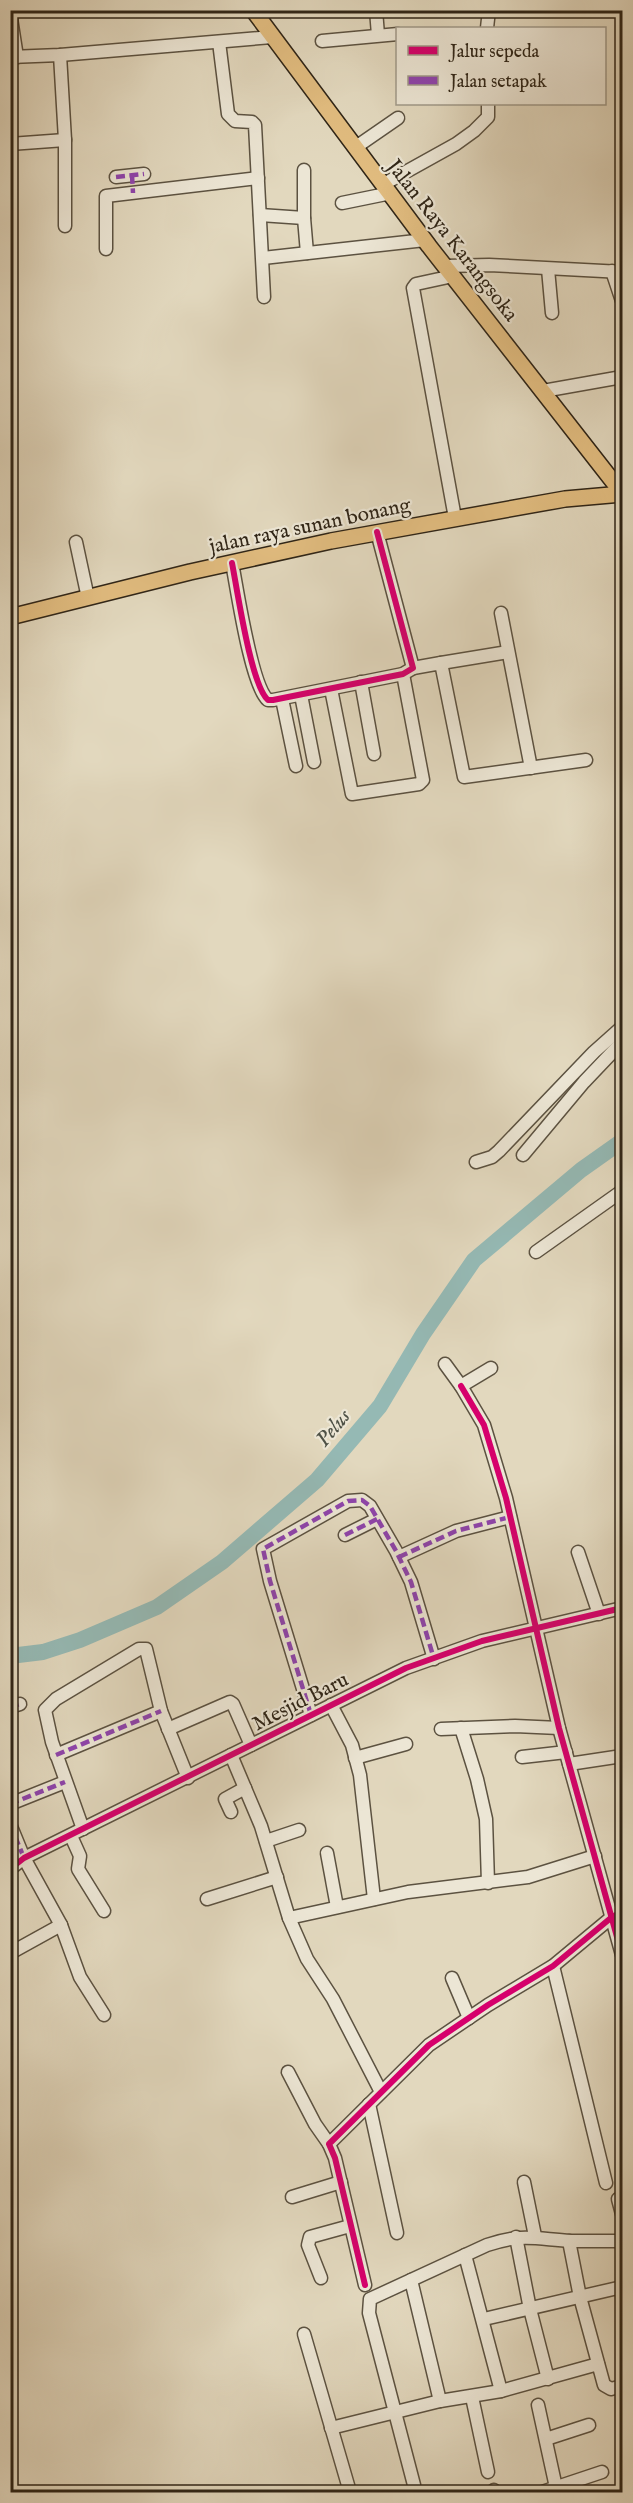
<svg xmlns="http://www.w3.org/2000/svg" width="633" height="2503" viewBox="0 0 633 2503" font-family="'IM FELL English',serif">
	<rect width="100%" height="100%" fill="#e2d8be"/>
	<filter id="stains"><feTurbulence type="fractalNoise" baseFrequency=".00333" numOctaves="4"/><feColorMatrix values="0 0 0 0 .2 0 0 0 0 .09 0 0 0 0 .02 0 0 0 .5 -.17"/></filter>
	<radialGradient id="worn" r=".72"><stop offset=".6" stop-color="#630" stop-opacity="0"/><stop offset="1" stop-color="#630" stop-opacity=".3"/></radialGradient>
	<g fill="none" stroke-linecap="round" stroke-linejoin="round">
		<!-- river -->
		<polyline stroke="#95b9b4" stroke-width="16" points="10,1656 43,1652 80,1640 157,1607 222,1562 317,1480 380,1406 423,1334 474,1260 581,1170 622,1141"/>
		<defs>
			<g id="minor">
				<polyline points="376,10 378,35"/>
				<polyline points="10,12 17,57"/>
				<polyline points="487,28 489,10"/>
				<polyline points="322,41 398,34"/>
				<polyline points="219,42 228,114 235,121 252,122 255,125 264,297"/>
				<polyline points="60,55 65,140 65,226"/>
				<polyline points="10,57 60,55 272,37"/>
				<polyline points="10,144 65,140"/>
				<polyline points="356,147 398,118"/>
				<polyline points="304,170 304,218 307,253"/>
				<polyline points="116,177 144,174"/>
				<polyline points="384,184 456,144 474,131 488,117 488,104"/>
				<polyline points="342,203 391,193"/>
				<polyline points="260,215 304,218"/>
				<polyline points="106,249 106,196 258,178"/>
				<polyline points="263,258 425,240"/>
				<polyline points="446,266 489,265 622,272"/>
				<polyline points="548,269 552,313"/>
				<polyline points="612,271 622,301"/>
				<polyline points="453,276 416,284 413,288 455,518"/>
				<polyline points="543,391 622,377"/>
				<polyline points="76,542 88,598"/>
				<path d="M232 563C237 588 251 686 268 700H273L403 674 413 668 377 532"/>
				<polyline points="501,613 531,768"/>
				<polyline points="441,663 508,652"/>
				<polyline points="413,668 441,663 464,777 586,760"/>
				<polyline points="361,682 374,754"/>
				<polyline points="331,689 352,794 419,784 423,780 403,674"/>
				<polyline points="301,695 314,762"/>
				<polyline points="282,699 296,766"/>
				<polyline points="523,1155 584,1082 622,1042"/>
				<polyline points="476,1162 492,1157 499,1151 594,1052 622,1027"/>
				<polyline points="536,1252 622,1191"/>
				<polyline points="445,1364 461,1386 491,1368"/>
				<polyline points="461,1386 484,1425 506,1498 559,1728 622,1955"/>
				<polyline points="345,1535 377,1519"/>
				<polyline points="578,1552 599,1614"/>
				<polyline points="399,1557 456,1531 510,1517"/>
				<polyline points="331,1705 352,1745 360,1775 374,1899"/>
				<polyline points="10,1707 20,1704"/>
				<polyline points="311,1715 270,1581 263,1549 348,1501 362,1500 370,1506 396,1551 411,1582 434,1659"/>
				<polyline points="461,1728 477,1779 486,1819 488,1883"/>
				<polyline points="168,1729 230,1702 233,1704 251,1745"/>
				<polyline points="441,1729 515,1726 559,1728"/>
				<polyline points="56,1755 161,1711"/>
				<polyline points="231,1755 261,1826 289,1918 307,1959 333,1999 381,2092"/>
				<polyline points="522,1757 566,1752"/>
				<polyline points="355,1758 406,1744"/>
				<polyline points="569,1764 622,1756"/>
				<polyline points="10,1804 65,1782"/>
				<polyline points="231,1812 225,1799 245,1788"/>
				<polyline points="10,1824 24,1858 61,1925 80,1977 104,2015"/>
				<polyline points="83,1829 52,1742 45,1710 56,1699 139,1649 146,1649 161,1711 188,1778"/>
				<polyline points="71,1836 80,1856 78,1869 104,1911"/>
				<polyline points="266,1841 299,1830"/>
				<polyline points="327,1853 337,1907"/>
				<polyline points="10,1869 24,1858 406,1668 482,1641 622,1608"/>
				<polyline points="207,1899 277,1877"/>
				<polyline points="289,1918 408,1892 528,1877 595,1856"/>
				<polyline points="14,1951 61,1925"/>
				<polyline points="553,1966 606,2183"/>
				<polyline points="452,1978 469,2018"/>
				<polyline points="288,2072 315,2124 329,2144"/>
				<polyline points="369,2104 397,2233"/>
				<polyline points="524,2182 535,2236"/>
				<polyline points="292,2197 341,2182"/>
				<polyline points="618,2199 622,2214"/>
				<polyline points="516,2237 530,2309 548,2379"/>
				<polyline points="569,2241 580,2297 604,2385 611,2389 622,2386"/>
				<polyline points="465,2255 501,2391"/>
				<polyline points="321,2278 308,2245 310,2237 350,2226"/>
				<polyline points="411,2280 440,2401"/>
				<polyline points="365,2285 335,2158 329,2144 429,2045 488,2005 553,1966 612,1917 622,1912"/>
				<polyline points="484,2319 622,2287"/>
				<polyline points="304,2334 350,2492"/>
				<polyline points="472,2397 488,2472"/>
				<polyline points="538,2405 557,2492"/>
				<polyline points="331,2428 440,2401 501,2391 598,2364"/>
				<polyline points="546,2439 589,2425"/>
				<path d="M414 2485 369 2313 370 2299 487 2245C522 2233 536 2239 571 2241 588 2241 605 2241 622 2241"/>
				<polyline points="494,2490 495,2492"/>
				<polyline points="542,2492 602,2472"/>
			</g>
			<g id="major">
				<polyline points="253,10 429,246 622,493"/>
				<polyline points="10,617 190,572 331,541 565,499 622,494"/>
			</g>
		</defs>
		<!-- minor casing -->
		<use href="#minor" stroke="#5c5241" stroke-width="15"/>
		<!-- major casing -->
		<use href="#major" stroke="#2f2517" stroke-width="18"/>
		<!-- minor -->
		<use href="#minor" stroke="#ece6d5" stroke-width="12"/>
		<!-- major -->
		<use href="#major" stroke="#e1bc7f" stroke-width="15"/>
		<!-- quiet -->
		<g stroke="#8e44ad" stroke-width="4.5" stroke-dasharray="9 4.5" stroke-linecap="butt">
			<polyline points="132,175 133,193"/>
			<polyline points="116,177 144,174"/>
			<polyline points="345,1535 377,1519"/>
			<polyline points="399,1557 456,1531 510,1517"/>
			<polyline points="10,1707 20,1704"/>
			<polyline points="311,1715 270,1581 263,1549 348,1501 362,1500 370,1506 396,1551 411,1582 434,1659"/>
			<polyline points="56,1755 161,1711"/>
			<polyline points="10,1804 65,1782"/>
			<polyline points="10,1824 24,1858"/>
		</g>
		<defs>
			<g id="cycleway">
				<path d="M232 563C237 588 251 686 268 700H273L403 674 413 668 377 532"/>
				<polyline points="461,1386 484,1425 506,1498 559,1728 622,1955"/>
				<polyline points="10,1869 24,1858 406,1668 482,1641 622,1608"/>
				<polyline points="365,2285 335,2158 329,2144 429,2045 488,2005 553,1966 612,1917 622,1912"/>
			</g>
		</defs>
		<!-- cycleway casing -->
		<use href="#cycleway" stroke="#ece6d5" stroke-width="10"/>
		<!-- cycleway -->
		<use href="#cycleway" stroke="#d6006c" stroke-width="6"/>
	</g>
	<g text-anchor="middle" stroke-width="4.5" stroke-linejoin="round" paint-order="stroke">
		<!-- street labels -->
		<g font-size="21" fill="#2f2517" stroke="#ece6d5">
			<text transform="translate(453 240) rotate(52)" y="7">Jalan Raya Karangsoka</text>
			<text transform="translate(310 525) rotate(-12)" y="7">jalan raya sunan bonang</text>
			<text transform="translate(300 1701) rotate(-27)" y="7">Mesjid Baru</text>
		</g>
		<!-- water labels -->
		<g font-size="22" font-style="italic" fill="#4e5146" stroke="#ece6d5">
			<text transform="translate(332 1427) rotate(-50)" y="8">Pelus</text>
		</g>
	</g>
	<!-- margin -->
	<rect width="633" height="2503" fill="none" stroke="#e2d8be" stroke-width="36"/>
	<rect x="12" y="12" width="609" height="2479" fill="none" stroke="#2f2517" stroke-width="3"/>
	<rect x="18" y="18" width="597" height="2467" fill="none" stroke="#2f2517" stroke-width="1.5"/>
	<!-- legend -->
	<rect x="396" y="27" width="210" height="78" fill="#ece6d5" stroke="#a09989" stroke-width="1.5"/>
	<rect x="408" y="46" width="30" height="9" fill="#d6006c" stroke="#a09989" stroke-width="1.5"/>
	<text x="450" y="57" font-size="18" fill="#2f2517">Jalur sepeda</text>
	<rect x="408" y="76" width="30" height="9" fill="#8e44ad" stroke="#a09989" stroke-width="1.5"/>
	<text x="450" y="87" font-size="18" fill="#2f2517">Jalan setapak</text>
	<rect width="100%" height="100%" filter="url(#stains)"/>
	<rect width="100%" height="100%" fill="url(#worn)"/>
</svg>
